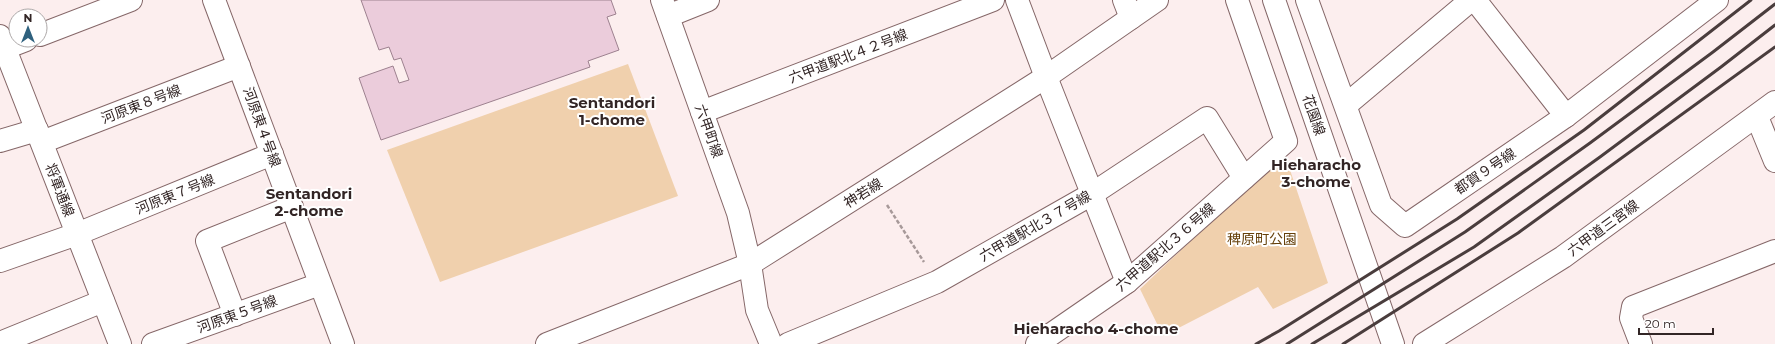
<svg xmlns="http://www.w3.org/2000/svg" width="1775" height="344" viewBox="0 0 1775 344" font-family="Montserrat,'Noto Sans JP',sans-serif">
	<rect width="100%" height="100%" fill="#fceeee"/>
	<!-- green -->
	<g fill="#f0d0ad">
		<polygon points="628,64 678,196 440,282 387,150"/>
		<polygon points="1275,161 1288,164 1328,283 1273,309 1258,287 1163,336 1140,289"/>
	</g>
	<!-- building -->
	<polygon fill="#ebccdb" stroke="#9d818f" points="361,0 611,0 616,14 607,17 619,50 588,61 590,67 381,140 359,78 393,66 399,83 409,80 401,58 394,60 389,47 379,50"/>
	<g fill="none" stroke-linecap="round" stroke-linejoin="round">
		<defs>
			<g id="minor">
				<polyline points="214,0 343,344"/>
				<polyline points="662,0 738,213 750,264 757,310 771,344"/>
				<polyline points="1017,0 1046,77 1127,282"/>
				<polyline points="1124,0 1131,18"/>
				<polyline points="1307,0 1381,205 1405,226 1566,116 1717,0"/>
				<polyline points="1475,0 1566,116"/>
				<polyline points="668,16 708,0"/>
				<polyline points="40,35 131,0"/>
				<polyline points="0,50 26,40"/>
				<polyline points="1346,105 1471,0"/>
				<polyline points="702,112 993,0"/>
				<polyline points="1757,117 1775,161"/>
				<polyline points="0,141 37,130"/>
				<polyline points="42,142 239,66"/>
				<polyline points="0,261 77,234 272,154"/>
				<polyline points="235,315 207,241 292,207"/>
				<polyline points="0,343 103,301"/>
				<polyline points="153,344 320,284"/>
				<polyline points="788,344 937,282 1092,194 1207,118 1244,178"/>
				<polyline points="1037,344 1127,282 1286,141 1237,0"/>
				<polyline points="1424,344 1563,257 1775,102"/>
				<polyline points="1641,344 1631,318 1633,307 1775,251"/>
			</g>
			<g id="tertiary">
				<polyline points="1274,0 1393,344"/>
				<polyline points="0,36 120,344"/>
				<polyline points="547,344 750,264 1046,77 1157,0"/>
			</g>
		</defs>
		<!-- minor casing -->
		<use href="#minor" stroke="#856768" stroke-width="24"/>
		<!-- tertiary casing -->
		<use href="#tertiary" stroke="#856768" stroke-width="24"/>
		<!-- path -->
		<polyline stroke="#a79999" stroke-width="2.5" stroke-dasharray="4 2" stroke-linecap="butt" points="887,205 924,262"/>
		<!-- minor -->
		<use href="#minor" stroke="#fff" stroke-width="22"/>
		<!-- tertiary -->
		<use href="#tertiary" stroke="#fff" stroke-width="22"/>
		<!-- rail -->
		<g stroke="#4a3d3d" stroke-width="3">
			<polyline points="1256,344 1279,331 1457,219 1584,130 1751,0"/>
			<polyline points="1287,344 1465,232 1590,143 1713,52 1775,4"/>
			<polyline points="1312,344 1474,247 1600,157 1721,67 1775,25"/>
			<polyline points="1343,344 1518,233 1775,47"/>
		</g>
	</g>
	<g text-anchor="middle" stroke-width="4" stroke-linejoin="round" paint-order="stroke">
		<!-- street labels -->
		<g font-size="14" fill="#322525" stroke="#fff">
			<text transform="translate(848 56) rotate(-21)" y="5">六甲道駅北４２号線</text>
			<text transform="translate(141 104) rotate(-21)" y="5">河原東８号線</text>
			<text transform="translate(1314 115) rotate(71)" y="5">花園線</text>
			<text transform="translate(262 127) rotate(70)" y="5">河原東４号線</text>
			<text transform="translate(709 131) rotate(70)" y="5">六甲町線</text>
			<text transform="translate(1485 171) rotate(-34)" y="5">都賀９号線</text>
			<text transform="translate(60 190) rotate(69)" y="5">将軍通線</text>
			<text transform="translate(863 193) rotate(-32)" y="5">神若線</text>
			<text transform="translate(175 194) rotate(-22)" y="5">河原東７号線</text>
			<text transform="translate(1035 226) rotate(-30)" y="5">六甲道駅北３７号線</text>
			<text transform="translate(1603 228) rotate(-36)" y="5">六甲道三宮線</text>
			<text transform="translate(1165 247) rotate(-41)" y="5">六甲道駅北３６号線</text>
			<text transform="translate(237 314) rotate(-20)" y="5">河原東５号線</text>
		</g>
		<!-- park labels -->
		<g font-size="14" fill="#66410b" stroke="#fff">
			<text x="1262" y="244">稗原町公園</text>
		</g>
		<!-- neighbourhood labels -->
		<g font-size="15" font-weight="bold" fill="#322525" stroke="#fff">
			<text x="612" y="108">Sentandori<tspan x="612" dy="17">1-chome</tspan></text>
			<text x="1316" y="170">Hieharacho<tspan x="1316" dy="17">3-chome</tspan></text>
			<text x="309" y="199">Sentandori<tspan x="309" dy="17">2-chome</tspan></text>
			<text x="1096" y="334">Hieharacho 4-chome</text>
		</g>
	</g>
	<!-- north arrow -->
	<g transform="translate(28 28)"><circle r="19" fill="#ffffff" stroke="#ada8a8"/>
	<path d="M0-3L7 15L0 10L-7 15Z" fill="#2f617e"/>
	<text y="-6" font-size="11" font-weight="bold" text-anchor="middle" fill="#322525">N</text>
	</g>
	<!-- scale -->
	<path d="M1639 328v6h74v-6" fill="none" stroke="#322525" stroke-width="2"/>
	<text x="1645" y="328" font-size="12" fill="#322525" stroke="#ffffff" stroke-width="3" paint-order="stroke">20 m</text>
</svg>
